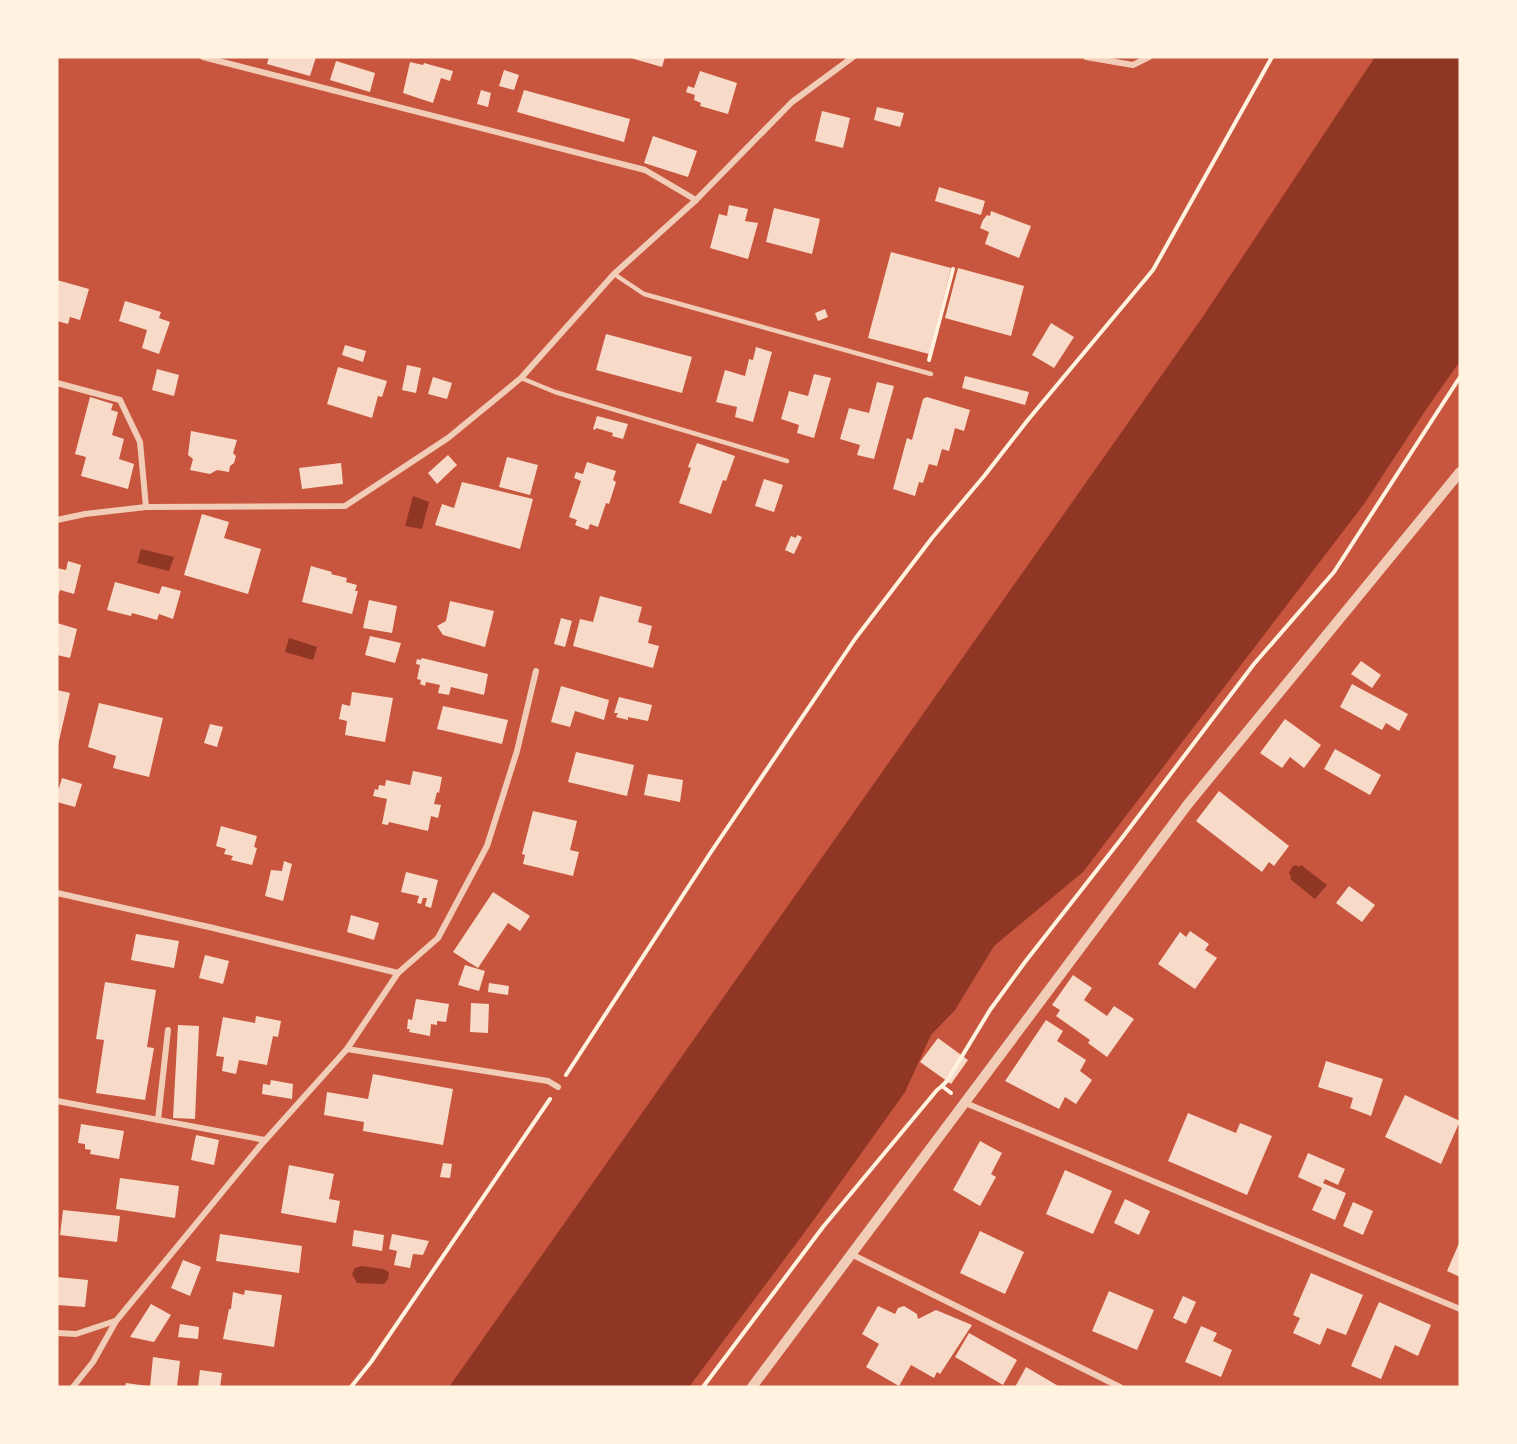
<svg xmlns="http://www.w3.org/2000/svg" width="1517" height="1444" viewBox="0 0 1517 1444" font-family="'PT Sans Narrow',sans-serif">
	<rect width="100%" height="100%" fill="#c8553d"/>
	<!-- water -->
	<g fill="#8f3625">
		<polygon points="1375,57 1460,57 1460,361 1423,414 1364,504 1083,872 994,946 955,1010 931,1035 905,1092 810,1225 689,1387 449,1387 1204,315"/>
		<polygon points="413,496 429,502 422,529 405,526"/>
		<polygon points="141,549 174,557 169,571 137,563"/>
		<polygon points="289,638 317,647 313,660 285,652"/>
		<polygon points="1296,865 1299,867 1301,865 1327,885 1315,899 1290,879 1291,877 1289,873 1292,867"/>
		<polygon points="362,1266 383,1269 389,1272 388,1279 384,1284 357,1283 352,1274 355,1268"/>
	</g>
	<!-- building -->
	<g fill="#f7dbc8">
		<polygon points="269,57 316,57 310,76 267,64"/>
		<polygon points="627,57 665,57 662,67"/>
		<polygon points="336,61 375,73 370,92 330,80"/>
		<polygon points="410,62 423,65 424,63 453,71 450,81 441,78 433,103 403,93"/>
		<polygon points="504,70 519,75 514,90 499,86"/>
		<polygon points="700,71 737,83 728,114 700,106 701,103 694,100 695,95 686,92 688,86 694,88"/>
		<polygon points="481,90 491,93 488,107 477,104"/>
		<polygon points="524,90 630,119 624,142 517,112"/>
		<polygon points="877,107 904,113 900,127 874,120"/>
		<polygon points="822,111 850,118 843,148 815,141"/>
		<polygon points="653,136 697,151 688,177 644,163"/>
		<polygon points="939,187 985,201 981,215 935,201"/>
		<polygon points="729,205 748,209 745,221 758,223 748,259 710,248 719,214 727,216"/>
		<polygon points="774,208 820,219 812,254 766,242"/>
		<polygon points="991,211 1031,226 1019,258 985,244 989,232 980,228 983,220 987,215 990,216"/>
		<polygon points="891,252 951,268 929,354 868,338"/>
		<polygon points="958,268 1024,286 1011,336 945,318"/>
		<polygon points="57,280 89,289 80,320 70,317 68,324 57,321"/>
		<polygon points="125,301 161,312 159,318 170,322 159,354 142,348 147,330 119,321"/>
		<polygon points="825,309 828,317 818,321 815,313"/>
		<polygon points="1051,323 1074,337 1054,368 1032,355"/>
		<polygon points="606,334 692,357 682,393 596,370"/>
		<polygon points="345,345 366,351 363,362 342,355"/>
		<polygon points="756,347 772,352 753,422 735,417 737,407 716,402 725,370 745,376 749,359 753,360"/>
		<polygon points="407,365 421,368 416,393 402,390"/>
		<polygon points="338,367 387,381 382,397 378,396 372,418 327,404"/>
		<polygon points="157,369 179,375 174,396 152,390"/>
		<polygon points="814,374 831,378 814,438 797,433 799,425 781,419 789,391 808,396"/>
		<polygon points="965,376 1029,392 1025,405 962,388"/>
		<polygon points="433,377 452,383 447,399 428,394"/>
		<polygon points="877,382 894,386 874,459 857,455 860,445 840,439 849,408 869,413"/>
		<polygon points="90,397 113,404 111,410 118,412 112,435 124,439 119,459 134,464 128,489 81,476 86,457 75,454"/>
		<polygon points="927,397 970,410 964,431 955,428 949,451 942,449 937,466 929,464 923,483 919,482 915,496 893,489 907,438 912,440 923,399"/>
		<polygon points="597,416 628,424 623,439 612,436 613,433 596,428 595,430 593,429"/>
		<polygon points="191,431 237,440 233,453 236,456 234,463 230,466 229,472 217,470 210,474 190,470 193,459 188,455"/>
		<polygon points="697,443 735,456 726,481 723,480 711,514 679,503 691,468 688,467"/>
		<polygon points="448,455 457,465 437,484 428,473"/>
		<polygon points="507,457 538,465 530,495 499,487"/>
		<polygon points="587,462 616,471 613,480 616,482 609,504 606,503 598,527 590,524 588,530 575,525 577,520 569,517 581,481 574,478 576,472 583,474"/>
		<polygon points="341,463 343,484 302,489 299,468"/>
		<polygon points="764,479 783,485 774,512 755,506"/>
		<polygon points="462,482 533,499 520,549 435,525 442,504 454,508"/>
		<polygon points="202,514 229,522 224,538 261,549 248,594 184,575"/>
		<polygon points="797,535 802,537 794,554 785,550 791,536 796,538"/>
		<polygon points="68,561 81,565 74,594 60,590 57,599 57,568 66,570"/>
		<polygon points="311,566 332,572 331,574 347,578 346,582 357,585 355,591 358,591 352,614 302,602"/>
		<polygon points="115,582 159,594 162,586 181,591 173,619 159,614 157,620 132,613 131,616 107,610"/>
		<polygon points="600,596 642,607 638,622 652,626 648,643 659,646 653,668 573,646 580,619 593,622"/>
		<polygon points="369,600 397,606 392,633 363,628"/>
		<polygon points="450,601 494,611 485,647 443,635 437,626 446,621"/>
		<polygon points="561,618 572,621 565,647 554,644"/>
		<polygon points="57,623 77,629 70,658 57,655"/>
		<polygon points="370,636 401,643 395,663 365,655"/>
		<polygon points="422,658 488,674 484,695 451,687 449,695 438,693 440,685 426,682 425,686 420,684 421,680 417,679 420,665 416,664 417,659 421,660"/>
		<polygon points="1361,661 1381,675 1372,688 1351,674"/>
		<polygon points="1352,684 1408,714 1399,731 1386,723 1382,730 1340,707"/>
		<polygon points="561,686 609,700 604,720 575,711 570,727 551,722"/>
		<polygon points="57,690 70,693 58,745 57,745"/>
		<polygon points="352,692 393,698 385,742 345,735 347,721 339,719 342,704 350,706"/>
		<polygon points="619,697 652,705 648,721 628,717 628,720 616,717 618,713 614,713"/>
		<polygon points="99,703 163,718 149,777 113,768 116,756 88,747"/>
		<polygon points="443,706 508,720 502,744 437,729"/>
		<polygon points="1285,719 1321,745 1304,768 1290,757 1282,768 1260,753"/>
		<polygon points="210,724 223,727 217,747 204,743"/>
		<polygon points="1335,749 1381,775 1370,795 1324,769"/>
		<polygon points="576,752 634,765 627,796 568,782"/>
		<polygon points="413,771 442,777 439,793 437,792 434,804 441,805 438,818 431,816 428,831 389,822 388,825 382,824 387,799 373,796 375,789 378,790 379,785 385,786 386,780 410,785"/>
		<polygon points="648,774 683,780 680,802 644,795"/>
		<polygon points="62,778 82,784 75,807 57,802 57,787 59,788"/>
		<polygon points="1219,791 1289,846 1274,866 1269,862 1262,872 1196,821"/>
		<polygon points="533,811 577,821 570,850 579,852 573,876 523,864 525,855 522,854"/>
		<polygon points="221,826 257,836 254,847 257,848 252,865 231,860 233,856 224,854 226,849 216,846"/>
		<polygon points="284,861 292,864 283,901 265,896 271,870 282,871"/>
		<polygon points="406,872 438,880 431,908 425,906 427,898 423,898 421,904 417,903 419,896 401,892"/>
		<polygon points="1349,886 1375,905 1362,922 1336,903"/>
		<polygon points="493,892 530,916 520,931 508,923 478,968 453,952"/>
		<polygon points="351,915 379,923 374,940 347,932"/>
		<polygon points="1190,931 1209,944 1205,950 1217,958 1195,989 1158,964 1180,932 1186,937"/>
		<polygon points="136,934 179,941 174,968 131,960"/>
		<polygon points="205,955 229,961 223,984 199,978"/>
		<polygon points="465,965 485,971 479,991 458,985"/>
		<polygon points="1073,975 1092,988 1084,1000 1107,1016 1114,1006 1134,1019 1107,1057 1088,1043 1090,1040 1056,1016 1060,1010 1052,1005"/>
		<polygon points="105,982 156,990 147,1047 154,1048 145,1100 96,1093 104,1040 96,1039"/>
		<polygon points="489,983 509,986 508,995 488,992"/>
		<polygon points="416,999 449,1004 446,1022 437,1021 437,1025 431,1024 430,1036 409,1032 410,1029 407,1029 408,1019 412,1020"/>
		<polygon points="471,1003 489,1004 488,1033 470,1032"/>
		<polygon points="256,1016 281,1021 278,1037 273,1036 267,1065 239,1060 236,1074 222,1071 224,1057 216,1056 223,1017 255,1023"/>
		<polygon points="1046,1020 1063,1031 1057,1041 1086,1060 1080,1071 1092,1080 1076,1104 1065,1097 1059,1109 1005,1081"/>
		<polygon points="178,1025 199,1026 195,1119 173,1118"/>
		<polygon points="938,1038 968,1060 951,1084 920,1062"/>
		<polygon points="1326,1061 1383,1079 1371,1116 1350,1108 1353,1098 1318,1087"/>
		<polygon points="373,1074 453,1089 443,1145 363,1131 364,1122 324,1115 327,1092 368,1099"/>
		<polygon points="271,1080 293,1084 292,1099 262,1094 263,1084 270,1085"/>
		<polygon points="1405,1095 1460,1121 1441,1164 1385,1137"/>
		<polygon points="1188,1113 1236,1133 1240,1123 1272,1136 1247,1195 1168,1161"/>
		<polygon points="81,1124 124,1131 119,1159 90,1154 91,1150 85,1149 85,1144 78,1143"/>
		<polygon points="196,1135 219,1140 214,1165 191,1160"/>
		<polygon points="980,1141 1002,1153 991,1174 996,1177 980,1206 953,1190"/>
		<polygon points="1308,1153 1345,1169 1338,1185 1325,1179 1323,1183 1346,1193 1335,1220 1312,1210 1322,1188 1298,1177"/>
		<polygon points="443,1163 452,1164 450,1178 440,1177"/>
		<polygon points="289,1165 334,1174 329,1199 340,1201 336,1223 281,1213"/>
		<polygon points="1065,1170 1112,1191 1093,1234 1046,1214"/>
		<polygon points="120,1178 179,1186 175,1218 116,1209"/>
		<polygon points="1125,1199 1150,1211 1139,1235 1114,1223"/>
		<polygon points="1353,1202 1373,1211 1363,1235 1343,1226"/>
		<polygon points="63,1210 120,1216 117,1242 60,1235"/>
		<polygon points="354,1230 384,1235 382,1251 352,1246"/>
		<polygon points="980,1231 1024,1252 1005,1294 960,1273"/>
		<polygon points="220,1234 302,1246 299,1273 216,1261"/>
		<polygon points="392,1234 429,1241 423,1255 413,1254 410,1268 394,1265 397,1251 389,1249"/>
		<polygon points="1460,1241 1460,1277 1447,1271"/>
		<polygon points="183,1260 201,1267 190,1296 171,1288"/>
		<polygon points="1311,1273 1363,1295 1346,1335 1327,1328 1320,1345 1293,1333 1300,1318 1293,1315"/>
		<polygon points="57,1277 88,1280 85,1307 57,1305"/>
		<polygon points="245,1290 282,1295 274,1347 223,1339 229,1309 231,1309 233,1292 244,1295"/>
		<polygon points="1109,1291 1154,1310 1137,1350 1092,1331"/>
		<polygon points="1183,1296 1196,1302 1186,1324 1173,1318"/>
		<polygon points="1379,1302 1431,1325 1418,1356 1395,1345 1381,1379 1351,1366"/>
		<polygon points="151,1304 171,1315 154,1342 130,1337"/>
		<polygon points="878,1306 895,1314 898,1308 904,1306 917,1314 918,1319 936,1310 972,1325 940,1374 937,1372 934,1378 911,1365 899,1386 866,1367 879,1344 862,1334"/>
		<polygon points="180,1324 199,1327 198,1339 178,1337"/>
		<polygon points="1201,1326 1217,1333 1213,1341 1232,1350 1221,1377 1185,1362"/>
		<polygon points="969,1333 1017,1360 1003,1385 955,1357"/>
		<polygon points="153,1357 180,1361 177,1387 150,1387"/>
		<polygon points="1026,1367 1060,1387 1015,1387"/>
		<polygon points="200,1370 222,1373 220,1387 198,1387"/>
		<polygon points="126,1383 148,1386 148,1387 125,1387"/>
	</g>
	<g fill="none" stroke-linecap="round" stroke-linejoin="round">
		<!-- path -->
		<g stroke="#fff3e0" stroke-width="4">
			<polyline points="929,360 953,269"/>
			<polyline points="566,1075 711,852 855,639 932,538 985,475 1027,421 1153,270 1272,57"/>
			<polyline points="942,1086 947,1081 990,1010 1025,962 1122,838 1254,664 1334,572 1460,377"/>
			<polyline points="351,1387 371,1362 550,1099"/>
			<polyline points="703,1387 823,1227 937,1090 942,1086 951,1093"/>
		</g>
		<!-- service -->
		<g stroke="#f1ccb7" stroke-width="4.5">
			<polyline points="614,274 644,294 931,374"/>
			<polyline points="521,378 555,392 787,461"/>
		</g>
		<!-- minor -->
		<g stroke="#f1ccb7" stroke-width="6">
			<polyline points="203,57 645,170 696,200"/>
			<polyline points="1086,57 1133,65 1149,57"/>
			<polyline points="57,383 120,400 140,442 146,507"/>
			<polyline points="57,520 85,514 146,507 345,506 448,438 521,378 614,274 696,200 792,102 853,57"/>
			<polyline points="57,893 209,927 398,973"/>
			<polyline points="347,1049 548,1081 558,1087"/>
			<polyline points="57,1101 265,1140"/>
			<polyline points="963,1102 1460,1309"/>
			<polyline points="158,1120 168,1030"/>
			<polyline points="851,1254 1120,1387"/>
			<polyline points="57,1333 76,1334 115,1321"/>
			<polyline points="73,1387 93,1362 116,1321 260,1146 347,1049 398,973 438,938 487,846 517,751 536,671"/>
		</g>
		<!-- tertiary -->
		<polyline stroke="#f1ccb7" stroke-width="10" points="752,1387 1188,804 1460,472"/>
	</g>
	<!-- border -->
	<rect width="1517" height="1444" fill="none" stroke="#fff3e0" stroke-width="117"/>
</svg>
